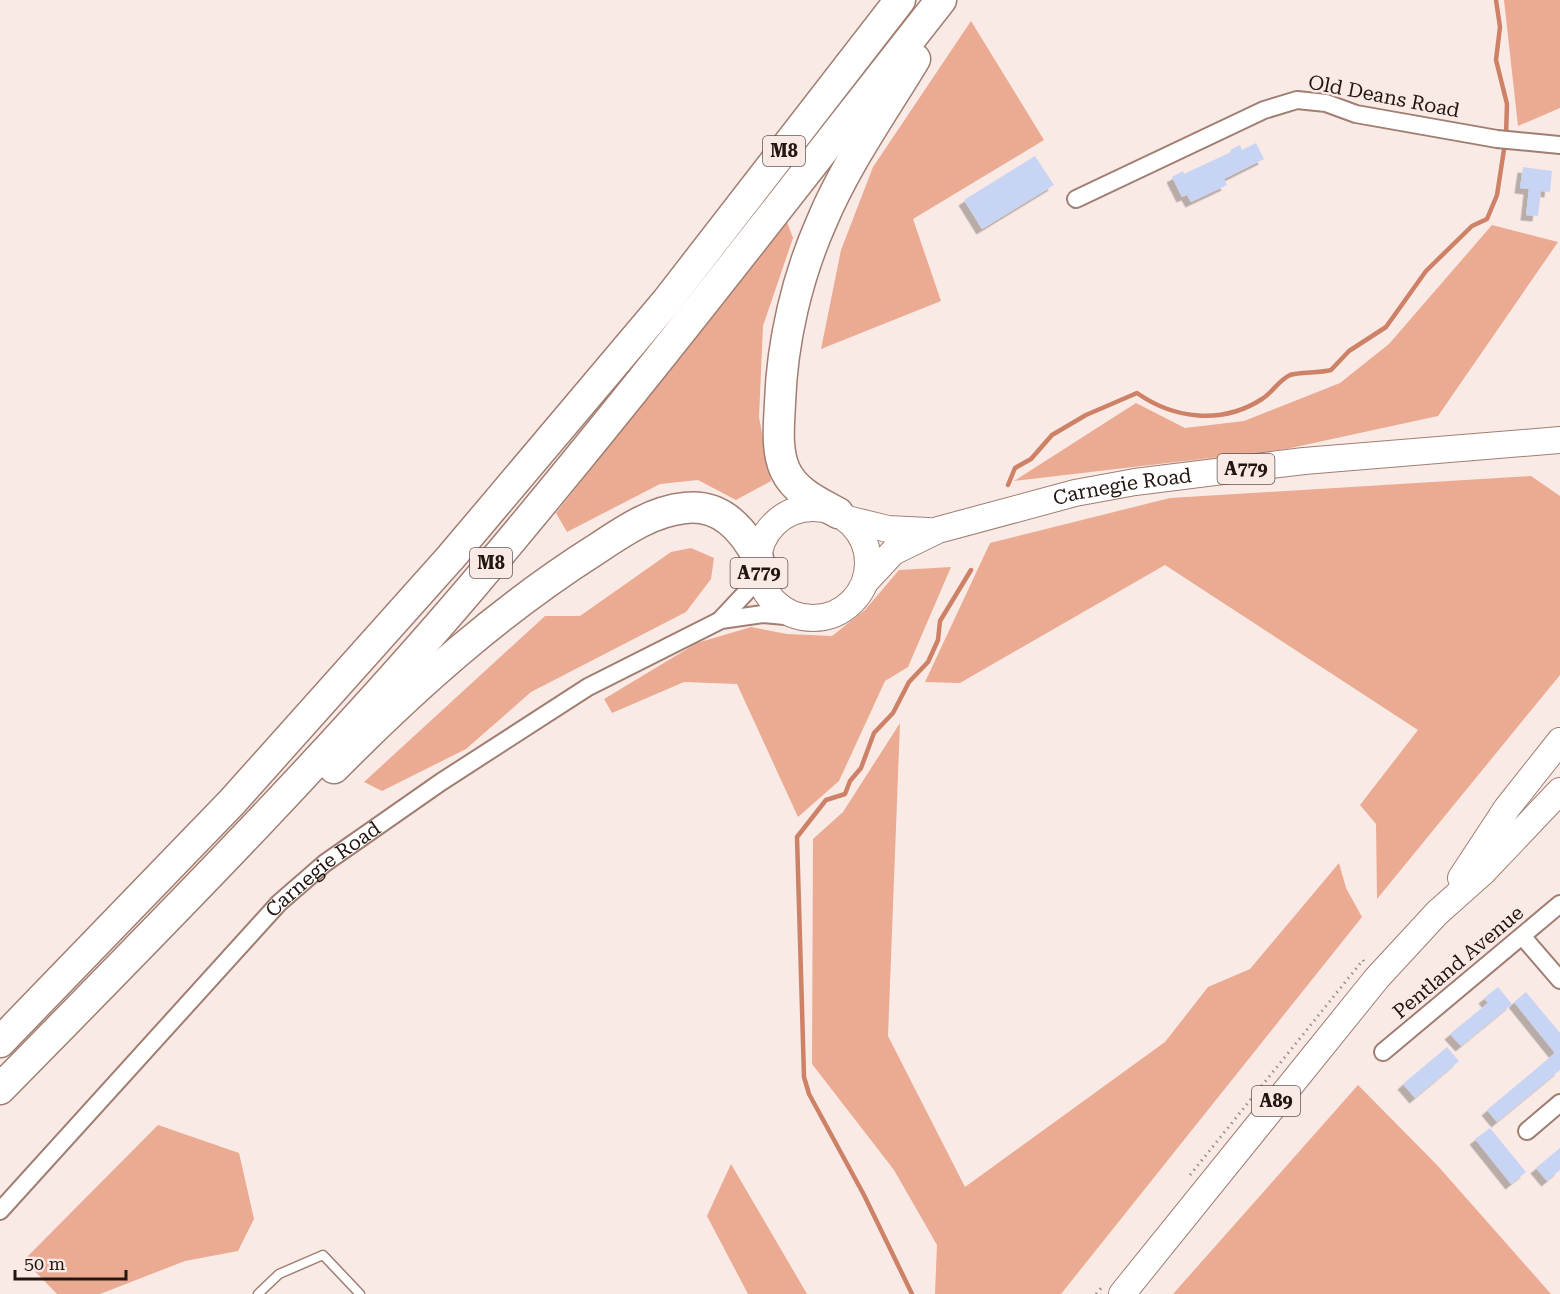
<svg xmlns="http://www.w3.org/2000/svg" width="1560" height="1294" viewBox="0 0 1560 1294" font-family="'Roboto Serif',serif">
	<defs>
		<filter id="shadow"><feDropShadow dx="-5.5" dy="5.5" stdDeviation="0" flood-color="#0004"/></filter>
	</defs>
	<rect width="100%" height="100%" fill="#faeae5"/>
	<!-- green -->
	<g fill="#ebaa92">
		<polygon points="1504,0 1560,0 1560,108 1518,126"/>
		<polygon points="971,21 1044,140 913,219 941,301 821,349 841,250 873,167"/>
		<polygon points="787,222 793,238 763,326 759,417 771,481 736,500 698,480 660,484 567,532 556,513"/>
		<polygon points="1492,225 1558,242 1438,416 1286,449 1014,481 1136,403 1185,428 1244,421 1340,383 1389,344"/>
		<polygon points="1531,476 1560,496 1560,675 1377,899 1376,824 1360,805 1418,730 1165,565 960,683 925,682 990,543 1170,498"/>
		<polygon points="691,548 714,558 711,579 686,612 531,692 466,749 382,791 364,782 545,616 580,616 671,552"/>
		<polygon points="951,567 908,667 885,681 839,781 798,817 737,684 684,682 612,713 604,699 697,643 751,627 787,634 832,636 865,610 899,570"/>
		<polygon points="900,723 888,1036 965,1187 1165,1042 1208,987 1250,969 1339,863 1346,888 1362,917 1061,1294 935,1294 937,1245 894,1170 812,1064 813,839 843,812"/>
		<polygon points="1358,1085 1437,1165 1551,1294 1173,1294"/>
		<polygon points="158,1125 239,1153 254,1219 238,1251 185,1261 100,1294 57,1294 24,1260"/>
		<polygon points="731,1164 807,1294 748,1294 707,1216"/>
	</g>
	<g fill="none" stroke-linecap="round" stroke-linejoin="round">
		<!-- stream -->
		<g stroke="#cd8166" stroke-width="4.5">
			<polyline points="1496,0 1500,27 1496,60 1507,104 1506,135"/>
			<path d="M1008 485 1015 468 1031 459 1052 435 1086 415 1137 393C1174 419 1222 425 1262 399 1272 393 1279 380 1290 375 1299 372 1320 373 1331 370L1349 351 1386 327 1426 271 1472 226 1487 219 1497 195 1505 143"/>
			<polyline points="912,1294 864,1195 809,1094 804,1077 797,837 826,800 845,794 850,781 861,768 874,733 893,713 909,682 928,662 938,640 940,621 971,570"/>
		</g>
	</g>
	<!-- building -->
	<g fill="#c8d4f4" filter="url(#shadow)">
		<polygon points="1256,143 1264,159 1224,179 1227,185 1191,202 1187,195 1182,197 1172,177 1183,171 1184,174 1231,152 1230,150 1240,145 1242,150"/>
		<polygon points="1035,156 1054,185 982,229 964,200"/>
		<polygon points="1523,167 1552,171 1550,192 1541,191 1538,216 1526,215 1529,189 1520,188"/>
		<polygon points="1498,987 1512,1004 1461,1046 1450,1034 1488,1003 1484,998"/>
		<polygon points="1526,992 1560,1033 1560,1070 1497,1122 1487,1110 1555,1053 1514,1002"/>
		<polygon points="1447,1047 1459,1061 1415,1098 1403,1084"/>
		<polygon points="1490,1128 1526,1172 1511,1184 1475,1139"/>
		<polygon points="1560,1148 1560,1170 1547,1181 1536,1168"/>
	</g>
	<g fill="none" stroke-linecap="round" stroke-linejoin="round">
		<defs>
			<polyline id="service" points="258,1294 279,1274 323,1255 360,1294"/>
			<g id="minor">
				<polyline points="1076,199 1264,110 1297,100 1326,103 1356,114 1497,139 1560,145"/>
				<polyline points="721,619 751,587 758,565"/>
				<polyline points="1522,936 1560,980"/>
				<polyline points="1383,1052 1560,904"/>
				<polyline points="1527,1131 1560,1103"/>
				<path id="s1" d="M0 1211 279 903 325 863 441 782 588 687 721 620 763 614 807 618"/>
			</g>
			<g id="primary">
				<circle cx="813" cy="563" r="55"/>
				<polyline points="847,519 888,529 928,531"/>
				<path id="s2" d="M867 580 893 552 938 530 1075 493 1135 482 1304 461 1560 440"/>
				<polyline points="1461,878 1507,808 1560,741"/>
				<polyline points="1122,1294 1377,978 1437,913 1483,872 1560,791"/>
			</g>
			<g id="motorway">
				<path d="M838 513C818 502 795 492 785 470 776 450 779 425 780 403 782 342 797 277 822 221 846 164 883 112 915 59"/>
				<path d="M334 768C414 687 499 611 595 550 622 532 652 511 685 508 721 504 743 529 758 558"/>
				<polyline points="0,1042 232,802 451,557 667,301 900,0"/>
				<path d="M0 1089C160 926 322 763 471 588 633 397 786 197 941 0"/>
			</g>
		</defs>
		<!-- service casing -->
		<use href="#service" stroke="#a07e72" stroke-width="11"/>
		<!-- minor casing -->
		<use href="#minor" stroke="#a07e72" stroke-width="20"/>
		<!-- primary casing -->
		<use href="#primary" stroke="#a07e72" stroke-width="28"/>
		<!-- motorway casing -->
		<use href="#motorway" stroke="#a07e72" stroke-width="33"/>
		<!-- path -->
		<g stroke="#9f908b" stroke-width="3" stroke-dasharray="1.5 4.5" stroke-linecap="butt">
			<polyline points="1190,1175 1363,960 1365,963"/>
			<polyline points="1096,1294 1103,1286"/>
		</g>
		<!-- service -->
		<use href="#service" stroke="#fff" stroke-width="8"/>
		<!-- minor -->
		<use href="#minor" stroke="#fff" stroke-width="16"/>
		<!-- primary -->
		<use href="#primary" stroke="#fff" stroke-width="26"/>
		<!-- motorway -->
		<use href="#motorway" stroke="#fff" stroke-width="30"/>
	</g>
	<g text-anchor="middle" stroke-width="5" stroke-linejoin="round" paint-order="stroke">
		<!-- shield labels -->
		<g fill="#faeae5" stroke="#645651" stroke-width="1.5">
			<rect x="763" y="136" width="42" height="30" rx="4.5"/>
			<rect x="1217.5" y="454" width="57" height="30" rx="4.5"/>
			<rect x="470" y="548" width="42" height="30" rx="4.5"/>
			<rect x="730.5" y="558" width="57" height="30" rx="4.5"/>
			<rect x="1252" y="1086" width="48" height="30" rx="4.5"/>
		</g>
		<g font-size="18" font-weight="bold" fill="#231611">
			<text x="784" y="157">M8</text>
			<text x="1246" y="475">A779</text>
			<text x="491" y="569">M8</text>
			<text x="759" y="579">A779</text>
			<text x="1276" y="1107">A89</text>
		</g>
		<!-- street labels -->
		<g font-size="20" fill="#231611" stroke="#faeae5">
			<text transform="translate(1384 96) rotate(11)" y="7">Old Deans Road</text>
			<text dy="7" stroke="none"><textPath href="#s2" startOffset="278">Carnegie Road</textPath></text>
			<text dy="7" stroke="none"><textPath href="#s1" startOffset="471">Carnegie Road</textPath></text>
			<text transform="translate(1458 962) rotate(-40)" y="7">Pentland Avenue</text>
		</g>
	</g>
	<!-- scale -->
	<path d="M15 1270v9h111v-9" fill="none" stroke="#231611" stroke-width="3"/>
	<text x="24" y="1270" font-size="18" fill="#231611" stroke="#faeae5" stroke-width="4.5" paint-order="stroke">50 m</text>
</svg>
